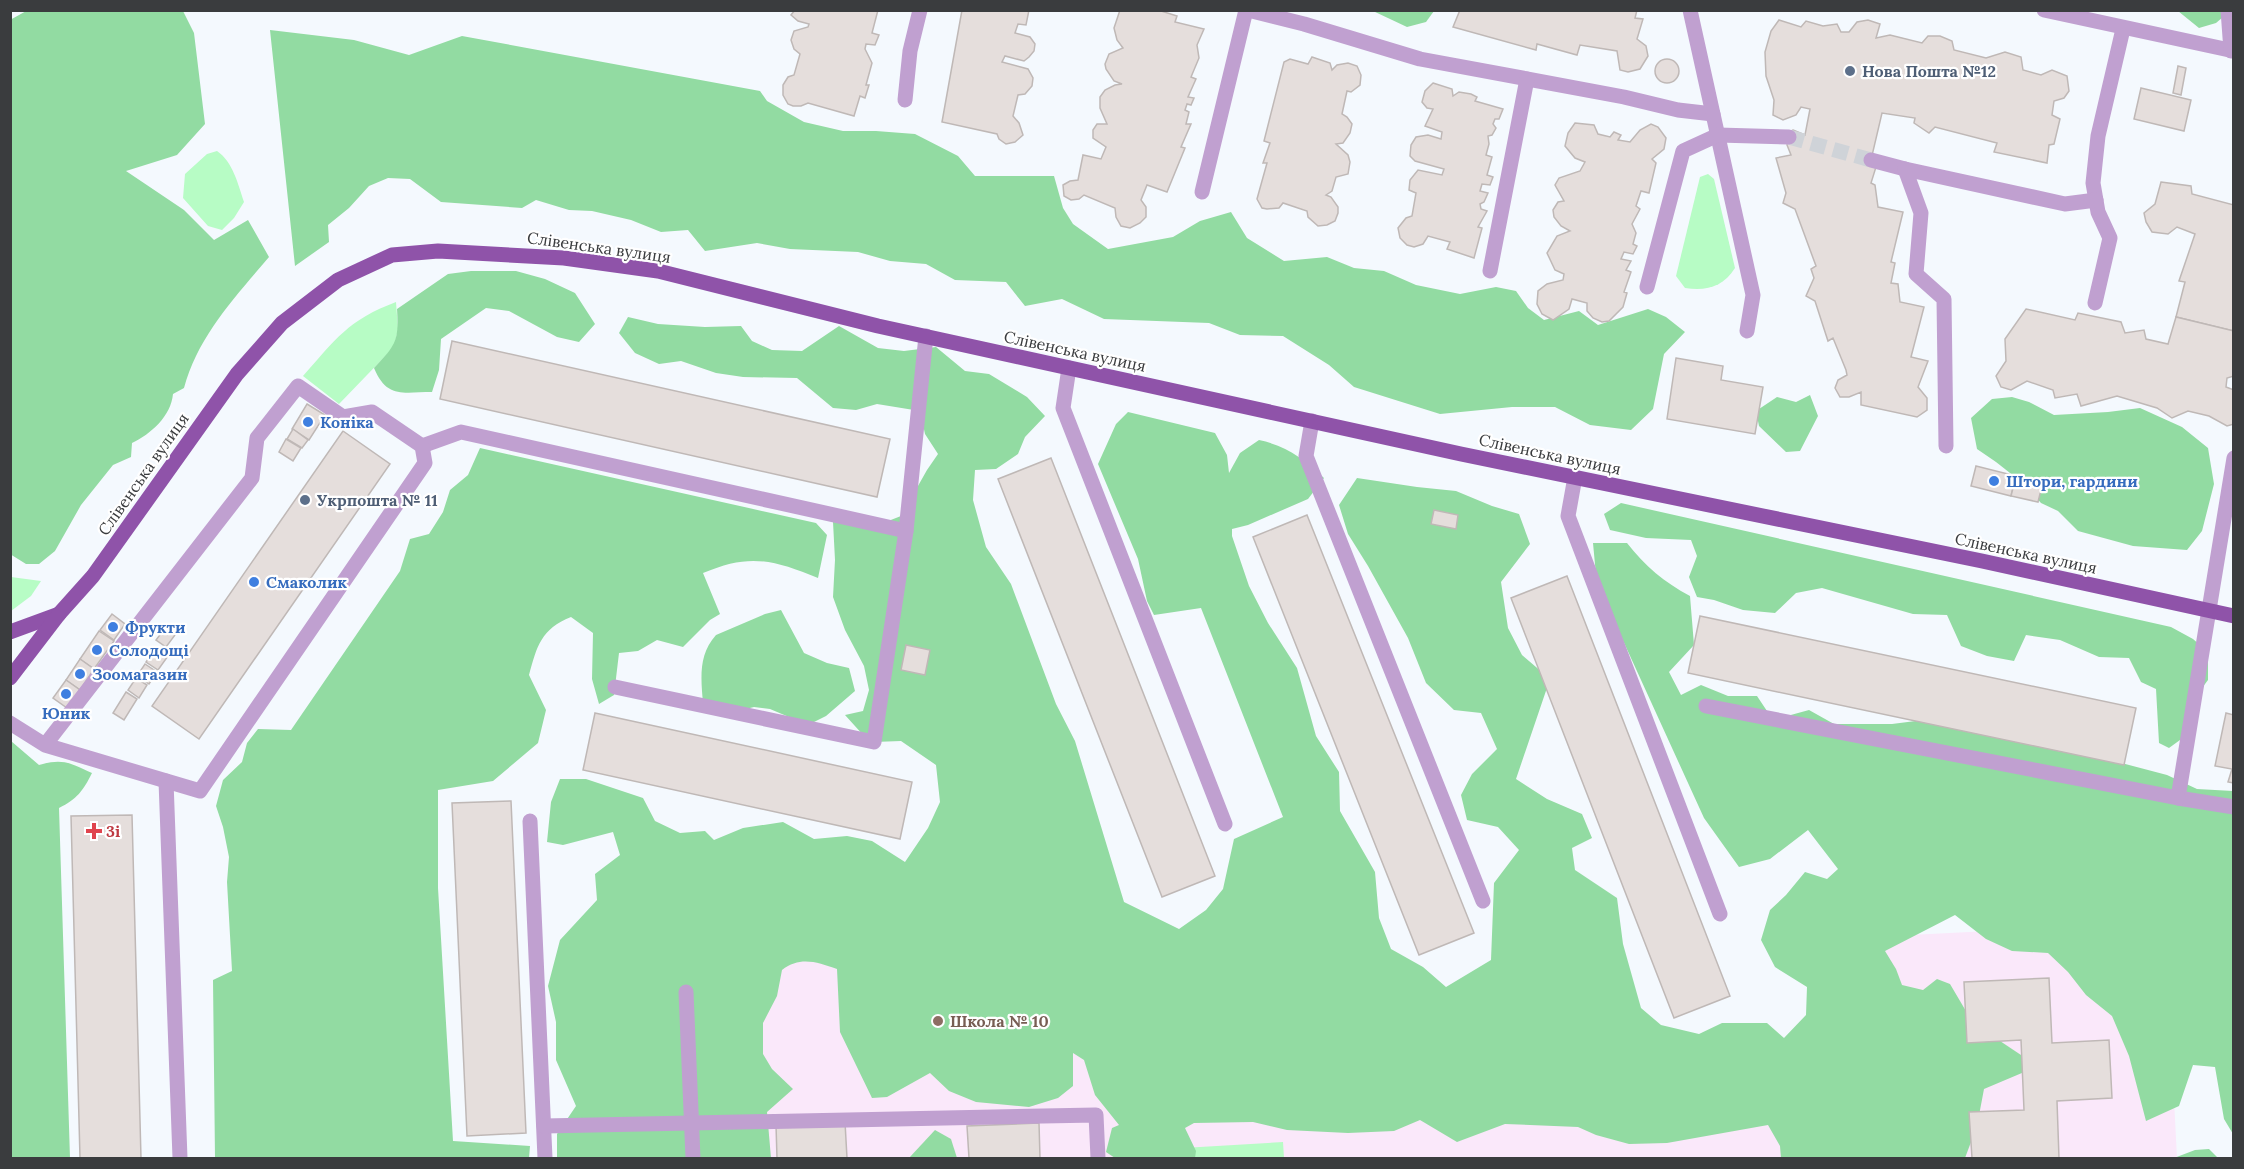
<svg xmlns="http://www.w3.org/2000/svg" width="2244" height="1169" viewBox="0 0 2244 1169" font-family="Lora,serif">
	<rect width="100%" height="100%" fill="#f4f9fe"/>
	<!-- education -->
	<g fill="#fae8fa">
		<polygon points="715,888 1815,1088 1818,1158 728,1158"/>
		<polygon points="2165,922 2177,1158 1881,1158 1870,937"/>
	</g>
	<!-- green -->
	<g fill="#b7fcc5">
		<path d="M217 151C233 162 238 184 244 202L234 218 222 230 208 226 183 198 185 174 207 154Z"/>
		<path d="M1708 174 1714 179 1735 268C1723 287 1707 291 1685 288L1676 276 1700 177Z"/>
		<path d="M396 302 398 329 394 347 339 404 303 376C336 339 348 320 396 302Z"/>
		<polygon points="11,577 41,581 31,596 11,611"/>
		<polygon points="1283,1142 1284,1158 1184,1158 1183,1148"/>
	</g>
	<!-- forest -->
	<g fill="#92dba2">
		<path d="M28 10 183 11 194 33 205 124 177 155 126 171 184 210 214 240 248 220 269 257C235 297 198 336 184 388L173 394C171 416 151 434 132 443L131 457 113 465 81 505 55 551 39 564H26L10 554V20Z"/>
		<polygon points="1373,11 1434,11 1426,22 1407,27"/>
		<polygon points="2178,11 2230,11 2216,23 2199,28"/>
		<polygon points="270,30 354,40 409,55 462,36 760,91 767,101 804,122 843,131 876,131 915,134 958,156 975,176 1054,176 1063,208 1073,224 1108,249 1173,237 1200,221 1231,212 1247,238 1284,261 1327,257 1354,268 1384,271 1416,285 1460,294 1496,287 1516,291 1528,308 1544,320 1579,311 1598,325 1648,309 1666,317 1685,332 1664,354 1653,409 1631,430 1590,425 1555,407 1512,407 1440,414 1354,387 1329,365 1283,336 1240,335 1209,323 1104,319 1062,299 1025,306 1006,282 955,280 926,264 890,261 858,252 790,249 757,243 705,251 688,230 661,232 631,220 592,211 569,210 536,200 522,208 441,202 410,179 388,178 369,186 349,208 328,225 329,242 295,266"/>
		<path d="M471 271H516L545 279 575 293 595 324 579 342 557 337 509 311 486 308 441 339 439 370 432 392C403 392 387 399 374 368 396 345 399 341 397 309L448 274Z"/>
		<path d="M628 317 658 324 705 327 741 326 752 341 772 350 802 351 839 326 878 348 904 351 936 347 965 371 989 374 1027 397 1045 416 1025 437 1018 454 996 469 975 470 973 500 986 547 1011 584 1056 704 1075 741 1124 902 1179 929 1206 910 1223 889 1234 839 1283 817 1201 608 1154 615 1147 601 1138 559 1098 464 1116 424 1128 412 1215 433 1227 455 1229 473 1240 453 1259 440C1287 446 1304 459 1324 478L1308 499 1248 525 1232 529V536L1249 586 1268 623 1297 668 1316 736 1339 772 1340 811 1375 872 1379 918 1391 949 1423 967 1446 987 1491 960 1494 883 1519 850 1498 827 1467 820 1461 795 1472 774 1497 749 1481 713 1454 710 1426 683 1408 638 1368 566 1348 534 1339 505 1357 478 1417 487 1456 491 1492 506 1519 514 1530 544 1501 582 1508 628 1522 655 1550 679 1516 779 1547 799 1582 814 1592 838 1572 848 1575 870 1617 898 1623 944 1641 1008 1661 1025 1699 1034 1722 1023H1767L1784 1038 1806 1015 1807 987 1775 967 1761 940 1770 910 1786 895 1805 872 1827 879 1838 869 1808 830 1770 859 1739 867 1704 818 1615 623 1596 575 1593 543H1627C1645 566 1664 582 1690 596L1694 645 1669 672 1681 695 1701 685 1728 696H1757L1773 720 1809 710 1834 724H1892L1947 717 2167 775 2197 789 2233 791V1134L2224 1119 2215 1067 2193 1065 2179 1106 2146 1121 2129 1056 2112 1016 2086 995 2068 972 2048 953 2012 951 1986 939 1955 915 1885 951 1896 969 1902 985 1923 990 1937 979 1950 984 1973 1023 2027 1059 2029 1070 1984 1089 1977 1126 1965 1158H1781L1780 1146 1768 1125 1667 1143 1629 1144 1596 1135 1578 1127 1505 1124 1457 1142 1420 1120 1394 1131 1348 1133 1287 1130 1253 1122 1194 1123 1185 1128 1196 1151 1195 1158H1115L1106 1152 1112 1128 1119 1125 1095 1095 1084 1060 1073 1053V1086L1058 1098 1029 1107 976 1102 949 1091 930 1073 887 1097 872 1098 840 1032 837 969C817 962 800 956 782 970L777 996 763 1023V1054L772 1069 793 1089 767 1112 771 1158H557V1134L576 1106 556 1060V1022L548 986 560 940 597 900 595 874 620 855 613 832 563 845 547 842 551 802 560 779H586L643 798 655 821 680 833 705 831 714 840 743 828 783 822 814 839 847 836 872 841 905 862 928 828 940 802 936 765 901 741 874 742 864 736 845 715 863 711 869 690 864 666 845 630 833 597 835 560 833 522 878 525 901 516 927 470 938 454 925 434 920 411 877 404 856 410 833 408 797 378 743 377 716 373 681 361 659 364 635 353 619 333Z"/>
		<polygon points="1810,395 1818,416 1800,451 1786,452 1759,426 1756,411 1777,397 1796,402"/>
		<polygon points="2012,397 2029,402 2054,415 2108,412 2140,408 2182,427 2208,448 2214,484 2202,531 2187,550 2133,546 2078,531 2058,511 2041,503 2024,484 1996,462 1977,449 1971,418 1992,399"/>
		<path d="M480 448 816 523 827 535 818 578C773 560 750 553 703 573L720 614 710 620 683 647 657 640 638 651 619 653 614 695 599 704 592 679 593 633 571 617C541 629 537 646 529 675L546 710 538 743 493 781 438 790V888L453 1141 530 1146 529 1158H215L213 980 232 971 227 882 229 857 223 827 216 806 223 780 242 762 247 743 258 729 291 730 400 571 410 539 429 534 443 512 450 490 468 475Z"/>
		<polygon points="1621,503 2171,627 2193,639 2208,652 2208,680 2193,700 2191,732 2169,748 2159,743 2156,689 2141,682 2129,658 2099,657 2060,640 2026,635 2014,661 1987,656 1961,646 1947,615 1913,614 1822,588 1796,593 1775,613 1743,610 1714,600 1697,597 1689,577 1697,556 1691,540 1646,538 1610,530 1604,514"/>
		<path d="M781 610 804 653 827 663 849 668 855 691 826 716 808 725 770 709 754 707 721 715 703 703C701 679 698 655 716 635L765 614Z"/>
		<path d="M11 741 39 765C63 758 70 763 92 773 83 791 77 799 59 808L70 1158H11Z"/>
		<polygon points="935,1130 951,1139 957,1158 909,1158"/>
		<polygon points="2209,1149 2218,1158 2174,1158 2195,1150"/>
	</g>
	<!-- building -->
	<g fill="#e5dedc" stroke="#bfb8b6" stroke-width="1.5">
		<polygon points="795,10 878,10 872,33 879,35 875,45 866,44 865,49 872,63 866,85 869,85 865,98 860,96 854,116 808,103 801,106 793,106 788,104 783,95 783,85 788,77 794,75 800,54 794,49 791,40 794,31 808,27 809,24 798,21 791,15"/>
		<polygon points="962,10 1029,10 1026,25 1018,24 1015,33 1030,37 1035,44 1034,51 1029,57 1024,61 1005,56 1002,62 1028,69 1033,78 1032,86 1025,94 1018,95 1013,116 1019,123 1023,135 1015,142 1006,144 999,139 997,134 942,122"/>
		<polygon points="1120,10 1158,10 1177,16 1175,22 1204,29 1197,45 1199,58 1191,77 1196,79 1188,97 1194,98 1191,105 1187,104 1185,110 1189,112 1186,124 1191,124 1181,147 1185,148 1167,192 1147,185 1141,200 1146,207 1146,217 1140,223 1130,228 1121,226 1116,217 1115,208 1084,195 1079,199 1071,200 1064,196 1063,185 1070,181 1078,180 1083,155 1101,159 1106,147 1093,138 1093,130 1097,124 1107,124 1100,108 1100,97 1105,90 1115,85 1122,84 1114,81 1106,69 1105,64 1109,54 1123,48 1117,40 1114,28"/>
		<polygon points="1460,10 1637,10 1635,18 1643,19 1637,39 1646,46 1648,56 1640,69 1628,72 1620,70 1617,51 1580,45 1577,55 1537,44 1536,50 1453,27"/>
		<polygon points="1779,20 1801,27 1806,21 1823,26 1837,24 1841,32 1849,32 1857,22 1868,20 1880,24 1876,38 1890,35 1922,43 1928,36 1940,36 1952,41 1954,50 1986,58 2005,52 2021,57 2023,70 2041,75 2052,70 2067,76 2069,91 2064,98 2054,101 2052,115 2060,119 2054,144 2049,145 2047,163 1994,152 1997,143 1935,127 1929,133 1914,123 1915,118 1882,113 1870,164 1876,167 1871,183 1875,185 1878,207 1903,212 1891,262 1895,263 1891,283 1898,284 1900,302 1924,307 1911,357 1928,361 1918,387 1927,398 1927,410 1917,417 1861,405 1861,392 1849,397 1840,397 1835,388 1838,380 1847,375 1846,370 1833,338 1828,341 1815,301 1806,296 1814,278 1811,269 1816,266 1795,209 1783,203 1786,193 1776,158 1791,155 1787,145 1789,137 1793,130 1805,135 1810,109 1801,107 1796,115 1783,120 1773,115 1774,100 1766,76 1765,52 1771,31"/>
		<polygon points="1312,57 1330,63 1332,70 1337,65 1348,63 1357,66 1361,75 1360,85 1351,92 1347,91 1342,114 1347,117 1352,124 1350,133 1343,143 1336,144 1348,155 1350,162 1348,174 1336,177 1332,191 1326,195 1331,197 1338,207 1338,213 1335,221 1327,225 1318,226 1308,217 1307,211 1283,203 1279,208 1267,209 1262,208 1257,199 1267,163 1263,163 1270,143 1264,141 1284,62 1290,59 1308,64"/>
		<circle cx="1667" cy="71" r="12"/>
		<polygon points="2178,66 2186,68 2181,95 2173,93"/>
		<polygon points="1433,83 1452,89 1453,96 1459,92 1471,94 1477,97 1475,101 1503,109 1499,119 1495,119 1493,124 1496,128 1492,135 1488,136 1489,144 1486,155 1492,157 1487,175 1493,177 1490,185 1482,184 1480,191 1488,193 1484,202 1480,204 1481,209 1487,211 1478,227 1482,228 1474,258 1447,249 1450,242 1428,236 1423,244 1414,247 1407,245 1400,238 1398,228 1406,218 1412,216 1416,193 1409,190 1410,180 1418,170 1442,175 1444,169 1415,161 1410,156 1411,145 1416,137 1428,135 1441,139 1442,132 1425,126 1433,109 1427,108 1422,102 1425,91"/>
		<polygon points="2141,88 2191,100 2184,131 2134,119"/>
		<polygon points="1575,123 1594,125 1598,134 1610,137 1614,132 1621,135 1618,140 1630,142 1640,130 1651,124 1658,127 1666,138 1664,149 1652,159 1656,163 1649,193 1641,191 1636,206 1640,209 1632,224 1636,233 1633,244 1637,246 1633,254 1624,252 1621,259 1631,261 1626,270 1631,272 1624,292 1627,293 1623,307 1609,321 1602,322 1593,318 1587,311 1587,303 1572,299 1569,309 1553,320 1542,314 1537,304 1538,291 1547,284 1563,280 1564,274 1555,270 1547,253 1557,236 1570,231 1561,226 1554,217 1553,210 1558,202 1564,201 1555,185 1559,178 1580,171 1585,162 1575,158 1565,146 1568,133"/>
		<polygon points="2161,182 2191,186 2192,194 2234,205 2234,331 2176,317 2185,282 2179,281 2195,234 2177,227 2168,234 2152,232 2146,222 2144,213 2155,204"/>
		<polygon points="2026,309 2075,320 2078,313 2121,322 2125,333 2144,330 2146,339 2168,344 2176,317 2234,331 2234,376 2227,378 2226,387 2234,390 2234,424 2227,426 2209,416 2188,411 2172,418 2157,408 2117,396 2081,406 2077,394 2055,398 2053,390 2027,381 2011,390 2001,387 1996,376 2006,361 2005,339"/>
		<polygon points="452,341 890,439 877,497 440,399"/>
		<polygon points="1676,358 1723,366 1721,380 1763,387 1755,434 1667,419"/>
		<polygon points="307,404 325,415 309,440 292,429"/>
		<polygon points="293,429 308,440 302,448 287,439"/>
		<polygon points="343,431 390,464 199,739 152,706"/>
		<polygon points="286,439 301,448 293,461 279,452"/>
		<polygon points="1051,458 1215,876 1162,897 998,479"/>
		<polygon points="1976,466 2016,476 2011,496 1971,486"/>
		<polygon points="2016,476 2043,482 2038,502 2011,496"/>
		<polygon points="1434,510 1458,515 1456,529 1431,524"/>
		<polygon points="1307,515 1474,933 1419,955 1253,537"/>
		<polygon points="1567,576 1730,996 1674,1018 1511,598"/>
		<polygon points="112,614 125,624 114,640 100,630"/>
		<polygon points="1700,616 2136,708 2124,765 1688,673"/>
		<polygon points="165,628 175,635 166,647 156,640"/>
		<polygon points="99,631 114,641 94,669 80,659"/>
		<polygon points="906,645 930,650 925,675 901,670"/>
		<polygon points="156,648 168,656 158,670 146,662"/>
		<polygon points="80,659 94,669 80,690 66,680"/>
		<polygon points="145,664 157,672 149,684 137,676"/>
		<polygon points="136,678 147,685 139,698 128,690"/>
		<polygon points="66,680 80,690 67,708 53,698"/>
		<polygon points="126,692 137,699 124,720 113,713"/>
		<polygon points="595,713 912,782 900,839 583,770"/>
		<polygon points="2226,713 2234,715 2234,783 2228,782 2232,769 2215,766"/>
		<polygon points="511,801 526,1133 467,1136 452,803"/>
		<polygon points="132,815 141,1158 80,1158 71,816"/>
		<polygon points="2049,978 2052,1043 2109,1040 2112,1098 2057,1101 2059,1158 1972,1158 1969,1112 2024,1110 2021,1040 1967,1043 1964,982"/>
		<polygon points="845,1122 847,1158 777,1158 776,1125"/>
		<polygon points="1039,1123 1040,1158 969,1158 967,1126"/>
	</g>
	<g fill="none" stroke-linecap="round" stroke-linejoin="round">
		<!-- minor-tunnel -->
		<polyline stroke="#cfd3d8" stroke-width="15" stroke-dasharray="15 8" stroke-linecap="butt" points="1789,137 1871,160"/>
		<!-- minor -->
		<g stroke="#c0a0d0" stroke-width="15">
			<polyline points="1248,10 1304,24 1420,59 1624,97 1678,110 1713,114"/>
			<polyline points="1690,10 1753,295 1747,331"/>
			<polyline points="2044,10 2234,51"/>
			<polyline points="2228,10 2231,51"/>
			<polyline points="905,100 910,51 920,10"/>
			<polyline points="1871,160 1905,169"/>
			<polyline points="1202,192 1246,10"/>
			<polyline points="1490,271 1527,79"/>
			<polyline points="1647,287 1683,151 1718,135 1789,137"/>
			<polyline points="2095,303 2110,238 2098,212 2093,183 2098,136 2123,29"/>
			<polyline points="1069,368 1063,408 1225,824"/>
			<polyline points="1312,421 1306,456 1483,901"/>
			<polyline points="422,446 461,432 906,531"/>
			<polyline points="1946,446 1944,299 1916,274 1921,213 1905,169 2065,204 2096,200"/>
			<polyline points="2234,458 2178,798 2234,807"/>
			<polyline points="1575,477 1568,516 1720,914"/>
			<polyline points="615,687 874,742 906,531 926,336"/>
			<polyline points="1706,706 2178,798"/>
			<polyline points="10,723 45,745 252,478 257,438 298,386 343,417 372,412 422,446 425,463 200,791 45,745"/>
			<polyline points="166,781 180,1158"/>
			<polyline points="530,821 545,1158"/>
			<polyline points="686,992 693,1158"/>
			<polyline points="544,1126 1096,1115 1098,1158"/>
		</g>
		<!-- major -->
		<g stroke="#8f53a9" stroke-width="15">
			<polyline points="10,632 59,614"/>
			<polyline points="10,678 59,614 93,576 237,374 282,323 338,280 392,255 438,251 564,258 658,271 878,326 1461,454 1982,561 2234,616"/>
		</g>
	</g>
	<!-- markers -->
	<g fill="#5c6f8a" stroke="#fff" stroke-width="2">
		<circle cx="1850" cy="71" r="6"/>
		<circle cx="305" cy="500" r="6"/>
	</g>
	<g fill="#3f7fe0" stroke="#fff" stroke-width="2">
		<circle cx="308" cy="422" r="6"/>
		<circle cx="1994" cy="481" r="6"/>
		<circle cx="254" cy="582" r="6"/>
		<circle cx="113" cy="627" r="6"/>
		<circle cx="97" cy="650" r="6"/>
		<circle cx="80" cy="674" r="6"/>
		<circle cx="66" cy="694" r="6"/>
	</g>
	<path fill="#e0444e" stroke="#fff" stroke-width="2" d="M91 822h6v6h6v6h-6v6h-6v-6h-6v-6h6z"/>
	<circle fill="#8d6e63" stroke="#fff" stroke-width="2" cx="938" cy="1021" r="6"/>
	<g text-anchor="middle" stroke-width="4.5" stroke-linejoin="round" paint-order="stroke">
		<!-- service labels -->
		<g font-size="16" font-weight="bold" fill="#4e5e75" stroke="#fff" text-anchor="start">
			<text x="1862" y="77">Нова Пошта №12</text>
			<text x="317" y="506">Укрпошта № 11</text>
		</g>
		<!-- street labels -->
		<g font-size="16" fill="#3a3c3e" stroke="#fff">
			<text transform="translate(599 247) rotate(8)" y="6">Слівенська вулиця</text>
			<text transform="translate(1075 351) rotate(12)" y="6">Слівенська вулиця</text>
			<text transform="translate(1550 454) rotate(12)" y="6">Слівенська вулиця</text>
			<text transform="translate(143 474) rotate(-55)" y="6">Слівенська вулиця</text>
			<text transform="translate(2026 553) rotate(12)" y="6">Слівенська вулиця</text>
		</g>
		<!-- shop labels -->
		<g font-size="16" font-weight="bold" fill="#366cbe" stroke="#fff" text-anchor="start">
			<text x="320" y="428">Коніка</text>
			<text x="2006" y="487">Штори, гардини</text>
			<text x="266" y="588">Смаколик</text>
			<text x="125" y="633">Фрукти</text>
			<text x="109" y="656">Солодощі</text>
			<text x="92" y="680">Зоомагазин</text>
			<text x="66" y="719" text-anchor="middle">Юник</text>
		</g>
		<!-- health labels -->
		<g font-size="16" font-weight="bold" fill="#be3a42" stroke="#fff" text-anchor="start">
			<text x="106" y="837">3і</text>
		</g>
		<!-- education labels -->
		<g font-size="16" font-weight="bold" fill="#785e54" stroke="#fff" text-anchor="start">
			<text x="950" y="1027">Школа № 10</text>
		</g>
	</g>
	<!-- border -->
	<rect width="2244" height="1169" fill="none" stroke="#3a3c3e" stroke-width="24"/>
</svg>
